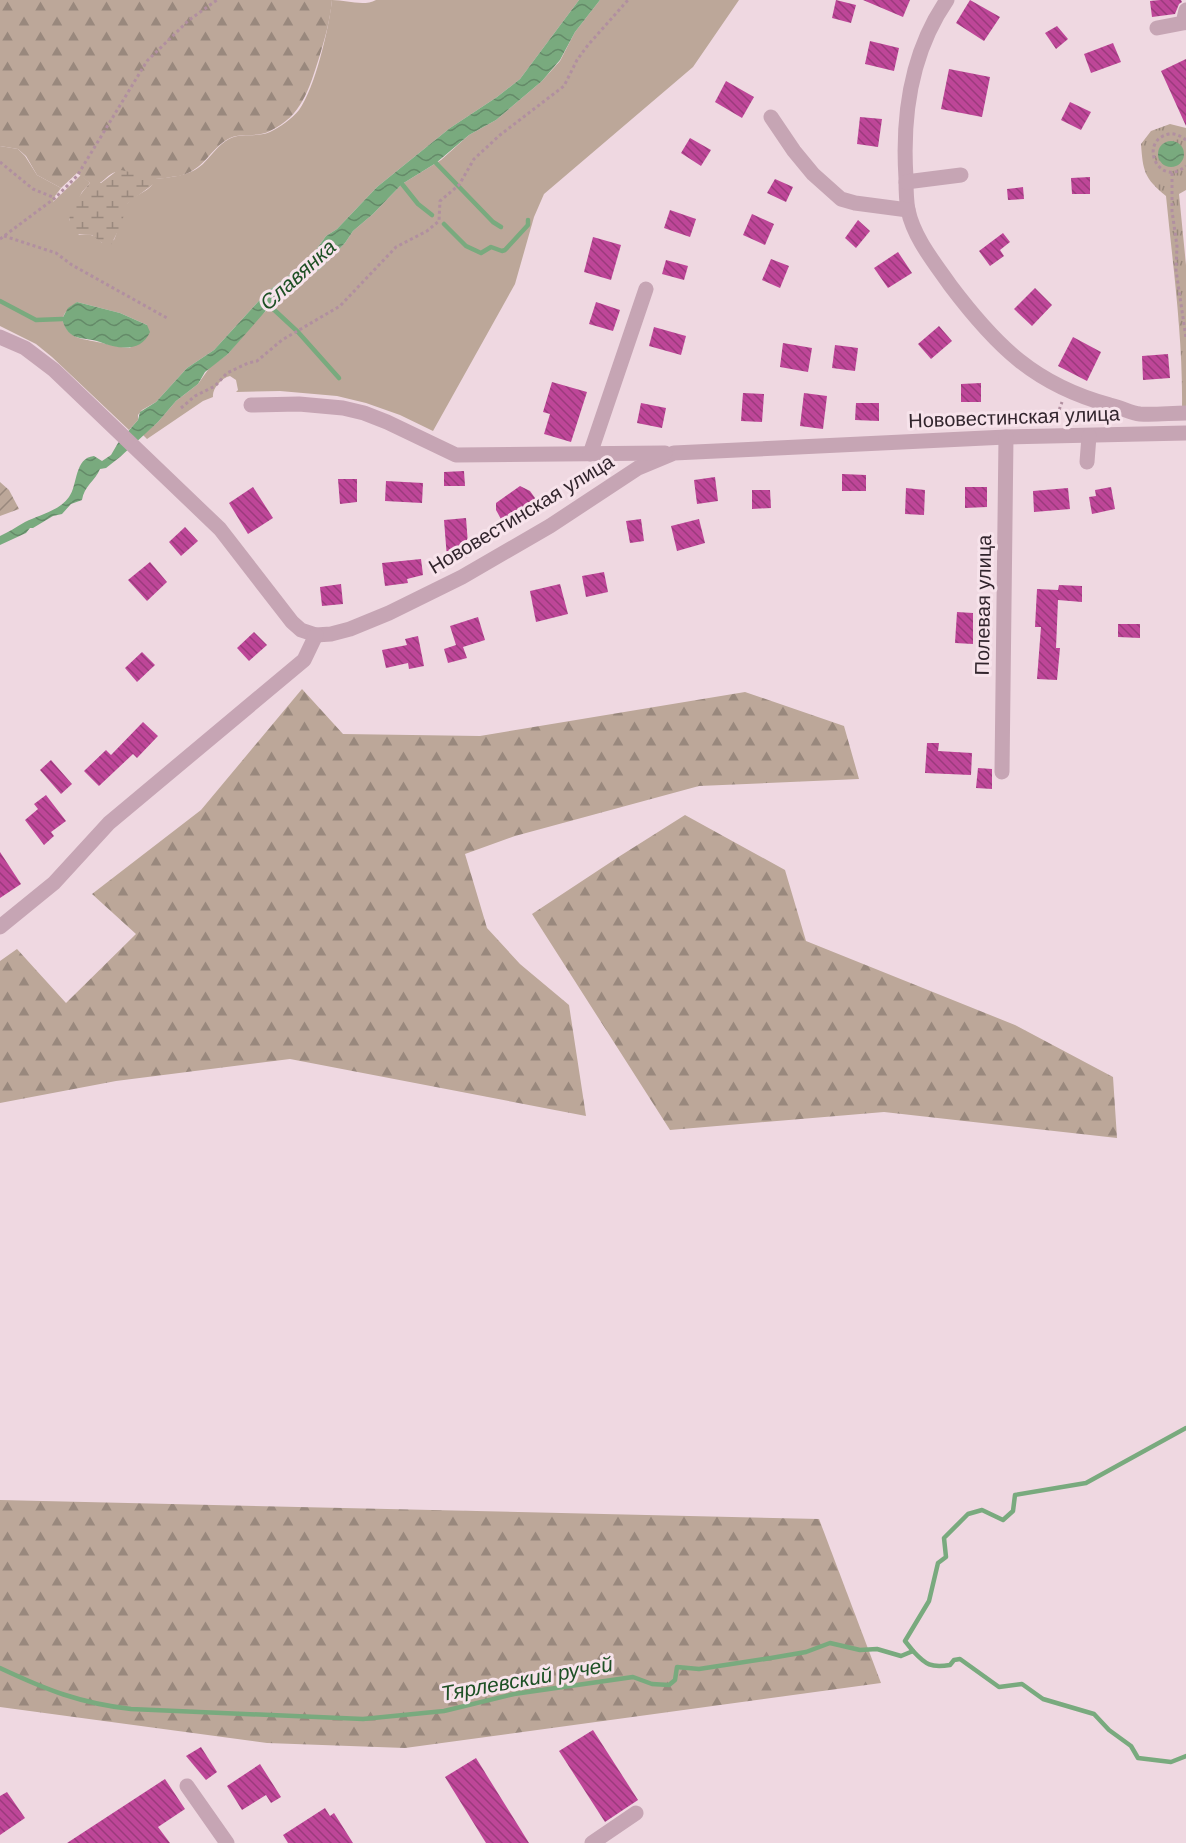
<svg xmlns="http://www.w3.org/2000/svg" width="1186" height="1843" viewBox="0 0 1186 1843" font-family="Helvetica,sans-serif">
	<defs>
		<pattern id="forest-firs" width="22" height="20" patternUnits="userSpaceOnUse" patternTransform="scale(1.5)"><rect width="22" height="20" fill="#bca799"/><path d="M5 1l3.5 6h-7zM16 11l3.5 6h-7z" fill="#99887d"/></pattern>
		<pattern id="wetland-marsh" width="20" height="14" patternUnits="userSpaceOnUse" patternTransform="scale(1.5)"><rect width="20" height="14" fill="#bca799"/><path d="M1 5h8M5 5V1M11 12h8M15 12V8" fill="none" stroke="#99887d"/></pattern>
		<pattern id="park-tufts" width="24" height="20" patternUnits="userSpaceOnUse" patternTransform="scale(1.5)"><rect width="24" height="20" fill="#bca799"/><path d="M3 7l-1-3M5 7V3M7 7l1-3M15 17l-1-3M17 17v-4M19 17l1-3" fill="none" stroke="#99887d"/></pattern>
		<pattern id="garden-furrows" width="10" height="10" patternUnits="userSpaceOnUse" patternTransform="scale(1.5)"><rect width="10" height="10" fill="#bca799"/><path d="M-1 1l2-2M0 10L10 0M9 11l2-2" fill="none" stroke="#99887d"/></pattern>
		<pattern id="water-waves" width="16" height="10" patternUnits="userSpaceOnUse" patternTransform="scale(1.5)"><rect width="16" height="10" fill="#79aa7e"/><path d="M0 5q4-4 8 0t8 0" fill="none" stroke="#648a68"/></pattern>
		<pattern id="building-back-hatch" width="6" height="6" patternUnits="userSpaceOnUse" patternTransform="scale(1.5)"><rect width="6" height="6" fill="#be4698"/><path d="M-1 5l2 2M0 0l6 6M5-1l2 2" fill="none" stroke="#9b3a7c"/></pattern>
	</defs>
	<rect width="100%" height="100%" fill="#efd8e1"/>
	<!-- grass -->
	<g fill="#bca799" fill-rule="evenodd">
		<path d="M332 0C347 0 363 7 376 0H579L520 79 497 97 450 128 377 187 337 229 326 236 308 261 268 291 214 350 187 368 156 402 142 410 138 415V420L129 430 52 357 36 344 0 326V146L18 149 25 156 37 175 61 188 55 196 53 202 81 175 90 183 82 192 69 220 79 235C88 234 96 234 102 243L114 240C119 229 120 214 127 204 135 193 152 192 155 179 172 177 190 176 203 164 211 156 219 144 229 139 242 132 256 138 270 132 280 127 292 119 299 110 315 88 329 28 332 0ZM77 302 120 313 147 325 130 348C117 347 109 344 97 342 79 338 69 339 62 319L65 313Z"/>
		<path d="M600 0H739L693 67 544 194 534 217 515 284 433 431 400 415 366 403 337 396 280 391 236 392 238 390 236 380 230 376C221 378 212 389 213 397L203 401 147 439 143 435 158 422 176 401 198 384 210 367 228 354 259 317 301 281 320 269 345 243 353 231 373 214 402 184 441 160 469 135 496 120 542 81 560 61 575 32Z"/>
	</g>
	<!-- forest -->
	<g fill="url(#forest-firs)">
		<path d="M0 0H332C330 21 325 38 319 58 309 89 302 116 270 131 257 138 243 132 230 138 210 148 204 171 179 176 169 177 158 180 147 179 136 177 125 168 113 173 107 176 104 181 98 184L90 183 77 173 61 188 37 175 26 156 18 149 0 146Z"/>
		<polygon points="302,689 343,734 480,736 745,692 844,726 859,779 699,786 515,836 465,854 487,928 520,964 569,1005 586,1116 290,1059 116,1081 0,1103 0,961 17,949 66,1003 136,934 92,894 201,810"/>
		<polygon points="685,815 785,870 806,941 1015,1025 1113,1077 1117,1138 884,1112 670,1130 532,914 620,856"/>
		<polygon points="0,1500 819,1519 881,1683 405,1748 267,1743 0,1707"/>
	</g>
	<!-- wetland -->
	<path fill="url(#wetland-marsh)" d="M118 170C129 170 141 178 155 179V183L128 203 120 227 111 245 106 246 92 235 74 234C60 220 80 194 90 183H101Z"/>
	<!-- park -->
	<path fill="url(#park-tufts)" d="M1170 124 1186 128V190L1179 194 1186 265V408H1182C1183 337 1173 267 1166 196 1144 178 1143 171 1141 144L1151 131Z"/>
	<!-- garden -->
	<polygon fill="url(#garden-furrows)" points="0,482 9,490 19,509 0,516"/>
	<!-- water -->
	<g fill="url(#water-waves)">
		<path d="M579 0H600L575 32 560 60 542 81 496 120 469 135 436 163 402 184 373 214 353 231 345 243 320 269 301 281 270 306 228 354 205 372 198 384 176 401 158 422 120 457 106 468 100 469C95 481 84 486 82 500L71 504 62 514 53 516 33 528H30L26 533 0 545V536C9 532 16 527 25 522 39 515 59 511 69 497 78 485 74 458 94 456L102 461 111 455 118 443 138 420 140 412 156 402 187 368 214 350 268 291 308 261 326 236 337 229 377 187 450 128 497 97 520 79Z"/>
		<circle cx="1171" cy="154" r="13"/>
		<path d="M77 302 120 313 147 325 150 332C141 353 118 349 100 342 83 336 69 343 62 319L68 308Z"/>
	</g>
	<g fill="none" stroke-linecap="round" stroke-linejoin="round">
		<!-- stream -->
		<g stroke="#79aa7e" stroke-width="4.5">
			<polyline points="436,163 493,222 501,227"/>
			<polyline points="402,184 418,204 432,215"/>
			<polyline points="444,224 466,246 481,253 491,247 502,251 505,250 528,225 528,220"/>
			<polyline points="0,301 36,320 62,319"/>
			<polyline points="270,306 298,332 339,378"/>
			<polyline points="913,1651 905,1641 929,1601 938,1563 946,1557 944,1538 968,1514 982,1510 1003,1520 1013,1511 1015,1495 1086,1483 1186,1428"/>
			<path d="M0 1668C47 1690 79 1703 131 1709L363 1719 444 1711 514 1694 633 1677 652 1684 669 1685 675 1680 677 1667 699 1669 771 1658 806 1652 830 1643 860 1650 877 1649 901 1656 913 1651C926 1665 931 1668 950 1665L954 1660 960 1659 999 1687 1022 1684 1043 1699 1094 1714 1109 1730 1131 1746 1138 1758 1171 1762 1186 1756"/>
		</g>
	</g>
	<!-- building -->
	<g fill="url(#building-back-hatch)">
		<polygon points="836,0 856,5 851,23 832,18"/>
		<polygon points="863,0 910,0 903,17"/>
		<polygon points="970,0 1000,17 984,41 956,23"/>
		<polygon points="1160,0 1181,0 1182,2 1179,4 1175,14 1152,17 1150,1"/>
		<polygon points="1057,26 1068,39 1056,49 1045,33"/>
		<polygon points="870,41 899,48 894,71 865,64"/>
		<polygon points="1113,43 1121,62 1091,73 1084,54"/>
		<polygon points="1186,59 1186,126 1161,71"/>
		<polygon points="949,69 990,77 982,117 941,109"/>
		<polygon points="726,81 754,97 742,118 715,102"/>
		<polygon points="1070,102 1091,112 1081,130 1061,120"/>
		<polygon points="860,117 882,119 878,147 857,144"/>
		<polygon points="690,138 711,150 701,166 681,153"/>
		<polygon points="1090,177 1090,194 1072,194 1071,178"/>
		<polygon points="775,179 793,187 786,202 767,193"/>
		<polygon points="1023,187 1024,199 1008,200 1007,189"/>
		<polygon points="670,210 696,219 690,237 664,228"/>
		<polygon points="752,214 774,224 765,245 743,235"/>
		<polygon points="858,220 870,231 856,248 845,238"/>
		<polygon points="1003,233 1010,242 1000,250 1004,256 990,266 979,251"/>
		<polygon points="593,237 621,245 611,280 584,272"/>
		<polygon points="898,252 912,273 888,288 874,268"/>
		<polygon points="771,259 789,266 780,288 762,280"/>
		<polygon points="666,260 688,266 684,280 662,274"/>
		<polygon points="1035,288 1052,305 1032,326 1014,309"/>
		<polygon points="596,302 620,310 613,331 589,324"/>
		<polygon points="939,326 952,341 931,359 918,344"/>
		<polygon points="654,327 686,336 681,355 649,346"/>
		<polygon points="1073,337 1101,352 1087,381 1058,366"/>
		<polygon points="783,343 812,348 808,372 780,367"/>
		<polygon points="835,345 858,348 855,371 832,368"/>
		<polygon points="1168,354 1170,378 1143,380 1142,356"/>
		<polygon points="552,382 587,392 571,442 544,434 550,414 543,412"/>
		<polygon points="981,383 981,402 961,402 961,384"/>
		<polygon points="743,393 764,394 762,422 741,421"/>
		<polygon points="804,393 827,396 823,429 800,426"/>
		<polygon points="641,403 666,408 662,428 637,423"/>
		<polygon points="856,403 879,403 879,421 855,420"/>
		<polygon points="464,471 465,486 444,486 444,472"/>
		<polygon points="842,474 866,475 866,491 842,491"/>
		<polygon points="715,477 718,501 697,504 694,480"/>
		<polygon points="338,479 357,479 357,502 340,504"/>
		<polygon points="386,481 423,483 422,503 385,501"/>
		<polygon points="520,486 530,491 535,498 535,512 512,529 506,528 496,510 496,503"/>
		<polygon points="253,487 273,518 248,534 229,503"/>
		<polygon points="965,487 987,487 987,507 965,508"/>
		<polygon points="1111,487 1115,509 1092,514 1089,497 1096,496 1095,490"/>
		<polygon points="906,488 925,490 924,515 905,514"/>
		<polygon points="1068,488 1070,509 1034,512 1033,491"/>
		<polygon points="752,490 770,490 771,508 752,509"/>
		<polygon points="466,518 469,557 447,558 444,520"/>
		<polygon points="641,519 644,541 630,543 626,521"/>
		<polygon points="699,519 705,543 677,551 671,526"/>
		<polygon points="185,527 198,541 181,556 169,542"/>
		<polygon points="421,559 423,575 407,579 408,583 385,586 382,563"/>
		<polygon points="150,562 167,582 147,601 128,580"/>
		<polygon points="604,572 608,592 586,597 582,576"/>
		<polygon points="341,584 343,604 322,606 320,587"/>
		<polygon points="560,584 568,614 536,622 530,591"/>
		<polygon points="1059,585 1082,586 1082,602 1058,600 1056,648 1060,648 1057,680 1037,679 1041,627 1035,627 1037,589 1058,590"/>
		<polygon points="957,612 973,613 973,644 955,643"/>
		<polygon points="478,617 485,640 463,647 467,658 448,663 444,649 456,645 450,626"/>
		<polygon points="1118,624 1140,624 1140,638 1118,637"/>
		<polygon points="254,632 267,645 249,661 237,648"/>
		<polygon points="418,636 424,666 409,669 408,663 386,668 382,650 407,645 405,639"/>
		<polygon points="142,652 155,665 137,682 125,668"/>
		<polygon points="143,722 158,736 137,758 133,754 99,786 84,771 106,750 111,755"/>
		<polygon points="927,743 939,743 938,751 972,753 971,775 925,773"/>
		<polygon points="51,760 72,784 61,794 40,770"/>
		<polygon points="978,768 992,769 992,789 976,788"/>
		<polygon points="46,795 66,821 51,832 54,836 44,845 25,820 38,809 34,804"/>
		<polygon points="0,852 21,884 0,898"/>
		<polygon points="593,1730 638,1800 605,1822 559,1751"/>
		<polygon points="201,1747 217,1772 206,1780 186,1756"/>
		<polygon points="476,1758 529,1843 486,1843 445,1777"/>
		<polygon points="260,1764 281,1797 271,1803 266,1795 242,1810 227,1786"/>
		<polygon points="165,1779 185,1809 158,1827 170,1843 67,1843"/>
		<polygon points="7,1792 25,1818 0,1835 0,1796"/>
		<polygon points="325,1808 330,1816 334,1813 353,1843 288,1843 283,1835"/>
	</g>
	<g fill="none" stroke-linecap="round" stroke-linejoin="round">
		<!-- path -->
		<g stroke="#b18fa0" stroke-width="3" stroke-dasharray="3 3" stroke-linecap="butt">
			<path d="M1186 140C1181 136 1175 133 1169 134 1137 141 1159 189 1186 166"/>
			<polyline points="0,162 33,189 55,198"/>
			<polyline points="1172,173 1172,211 1177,246 1176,270 1186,338"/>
			<polyline points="4,236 56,253 72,265 167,318"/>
			<polyline points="0,239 55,198 77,176 147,61 189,20 217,0"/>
			<polyline points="181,408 195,396 215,386 227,373 248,363 257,361 282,340 340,306 396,247 427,231 439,221 440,201 459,185 474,159 500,135 564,86 577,60 588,45 628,0"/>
			<polyline points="1055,421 1062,402"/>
		</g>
		<!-- minor -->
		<g stroke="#c6a5b4" stroke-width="15">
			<path d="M947 0C911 52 902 116 906 178 906 188 906 200 908 210 914 238 934 262 950 285 996 346 1035 385 1110 405 1120 407 1131 413 1140 414 1155 415 1171 413 1186 413"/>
			<polyline points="1157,28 1183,23 1186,10"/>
			<polyline points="771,117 794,151 813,174 841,199 855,203 908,210"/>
			<polyline points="906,182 961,175"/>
			<polyline points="0,337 25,348 54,370 220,529 292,622 301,630 316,635 331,634 350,629 389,613 462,577 550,526 638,468 674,453 1006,437 1186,433"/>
			<polyline points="251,405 299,404 343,408 364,413 387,422 456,455 665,453"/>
			<polyline points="590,454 646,289"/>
			<polyline points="1087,462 1089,436"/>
			<polyline points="1002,772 1006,437"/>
			<polyline points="0,927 54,883 109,823 304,660 316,635"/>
			<polyline points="187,1786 227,1843"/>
			<polyline points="592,1843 636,1813"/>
		</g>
	</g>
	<g text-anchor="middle" stroke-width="6" stroke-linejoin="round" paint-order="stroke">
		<!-- street labels -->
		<g font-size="20" fill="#32252d" stroke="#f7e3eb">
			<text transform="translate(1014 417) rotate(-2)" y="7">Нововестинская улица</text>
			<text transform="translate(521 514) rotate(-31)" y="7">Нововестинская улица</text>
			<text transform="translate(983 605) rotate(-89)" y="7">Полевая улица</text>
		</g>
		<!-- water labels -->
		<g font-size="21" font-style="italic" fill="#1e5025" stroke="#f7e3eb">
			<text transform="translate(298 275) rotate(-42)" y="7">Славянка</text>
			<text transform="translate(527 1679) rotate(-10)" y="7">Тярлевский ручей</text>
		</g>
	</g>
</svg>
